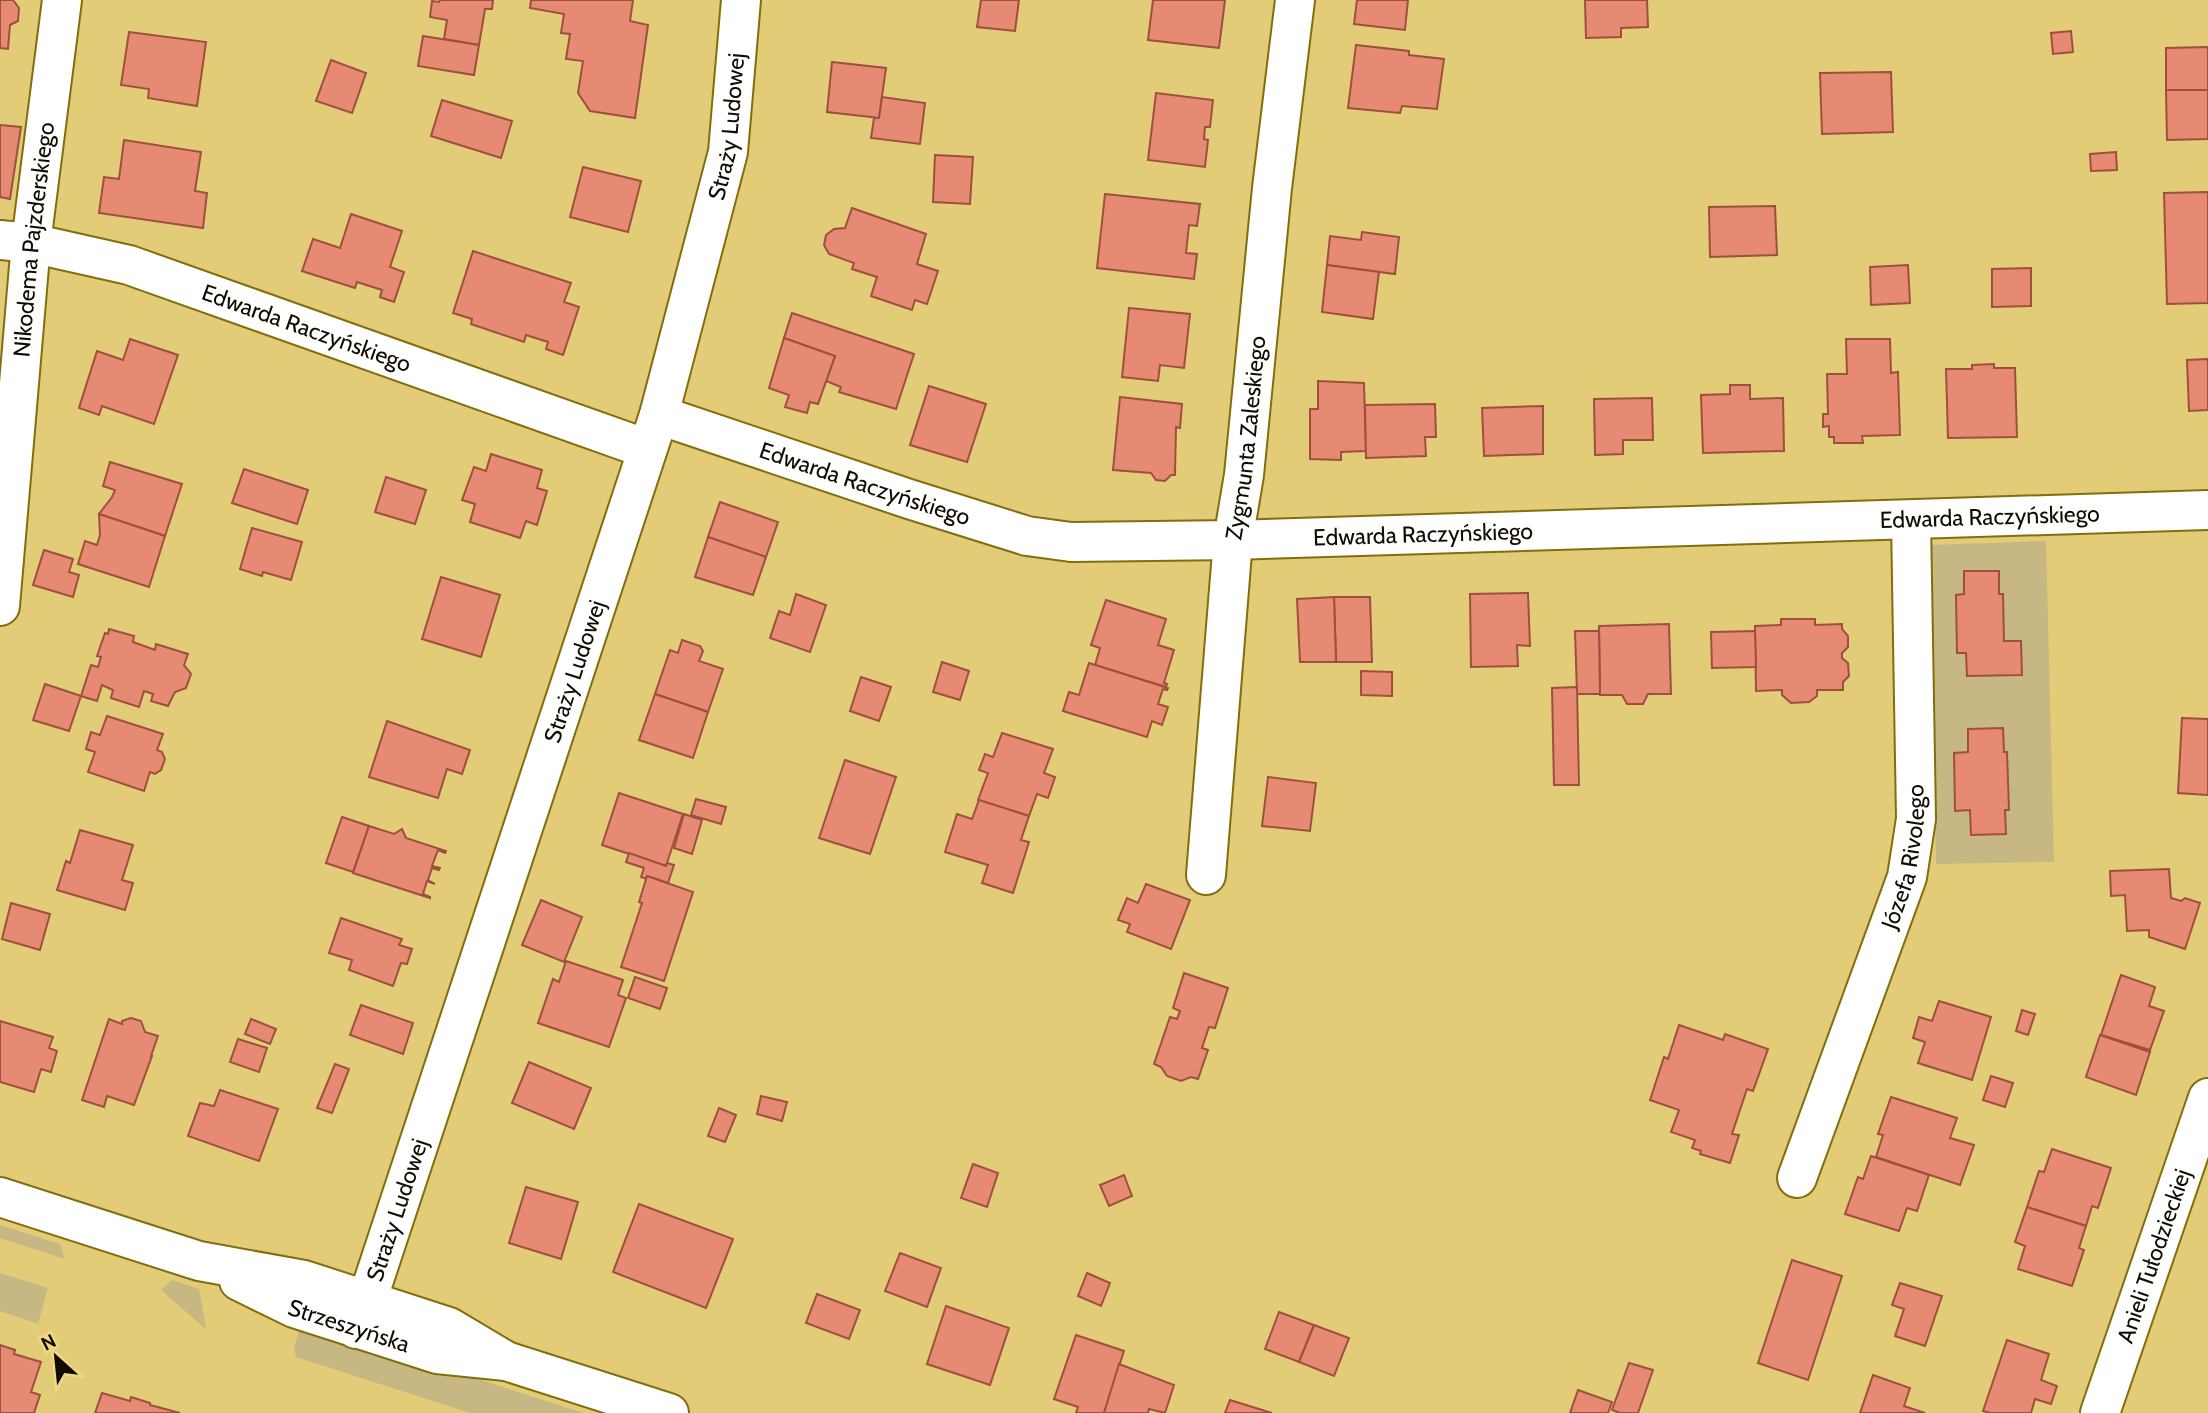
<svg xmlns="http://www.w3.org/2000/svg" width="2208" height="1413" viewBox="0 0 2208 1413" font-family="Cabin,sans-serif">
	<rect width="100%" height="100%" fill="#e3cc78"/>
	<!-- green -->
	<g fill="#c7b883">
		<polygon points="2046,541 2054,862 1936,864 1929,545"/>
		<polygon points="0,1225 60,1244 65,1259 0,1238"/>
		<polygon points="0,1273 48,1288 38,1324 0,1311"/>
		<polygon points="172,1280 199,1289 206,1329 161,1290"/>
		<polygon points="302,1322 583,1413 470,1413 296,1357 294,1348"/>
	</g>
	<!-- building -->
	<g fill="#e78a74" stroke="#9d503e" stroke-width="2">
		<polygon points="0,0 13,0 19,8 18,21 10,25 8,49 0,48"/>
		<polygon points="440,0 493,0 492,9 485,9 479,45 444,39 447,20 430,17 432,1 439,2"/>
		<polygon points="531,0 633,0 630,21 648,25 635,118 590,111 578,93 583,61 566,59 570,34 561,33 564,14 530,8"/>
		<polygon points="981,0 1019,0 1015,31 977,27"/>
		<polygon points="1153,0 1225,0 1219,48 1148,40"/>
		<polygon points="1357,0 1408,0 1405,30 1354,24"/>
		<polygon points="1585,0 1647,0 1648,27 1621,28 1621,37 1586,38"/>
		<polygon points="2071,31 2073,52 2053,54 2051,33"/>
		<polygon points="129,32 206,42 197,106 148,98 149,89 121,85"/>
		<polygon points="423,36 479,45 474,75 418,66"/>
		<polygon points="1356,45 1409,51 1409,55 1444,59 1437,109 1402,106 1400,113 1348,108"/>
		<polygon points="2208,47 2208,90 2166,90 2166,48"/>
		<polygon points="331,60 366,73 352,113 316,101"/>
		<polygon points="832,62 886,68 879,118 827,112"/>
		<polygon points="1891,72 1893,132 1822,134 1820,73"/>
		<polygon points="2166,90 2208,90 2208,139 2167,140"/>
		<polygon points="1156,93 1213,100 1210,127 1205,127 1204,139 1208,140 1205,167 1148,160"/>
		<polygon points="882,97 925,103 920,144 871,138 874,118 879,118"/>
		<polygon points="442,100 512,121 501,158 431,136"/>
		<polygon points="0,125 21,127 10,199 0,197"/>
		<polygon points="124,140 201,152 195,191 207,193 203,228 99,213 104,177 119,179"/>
		<polygon points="2116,152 2117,170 2091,171 2090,154"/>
		<polygon points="935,155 973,157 970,204 933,202"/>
		<polygon points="583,167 641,181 628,232 570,217"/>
		<polygon points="2208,192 2208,303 2167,304 2164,193"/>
		<polygon points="1105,194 1200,204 1197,226 1189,225 1186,253 1197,254 1194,279 1097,268"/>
		<polygon points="1775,206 1777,255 1710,257 1709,207"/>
		<polygon points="852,208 926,234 917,264 938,271 927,304 915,300 912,310 871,296 877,277 852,269 854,263 829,254 824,245 826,235 834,229 845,228"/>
		<polygon points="351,214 402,231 390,267 404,272 394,302 380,297 382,290 357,282 355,288 302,271 313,239 340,248"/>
		<polygon points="1362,232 1399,237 1395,274 1327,265 1330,236 1361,240"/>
		<polygon points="473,251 571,283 564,302 579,307 563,355 546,349 548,342 526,335 524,342 471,324 472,319 453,313"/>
		<polygon points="1327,265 1379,272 1373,319 1322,312"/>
		<polygon points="1908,265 1910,303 1871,305 1870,267"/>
		<polygon points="2031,268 2031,306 1992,307 1992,269"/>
		<polygon points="1129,308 1190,314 1184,368 1160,365 1158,381 1122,377"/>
		<polygon points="792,313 914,354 896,409 839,392 841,387 826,381 835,356 784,338"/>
		<polygon points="784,338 835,356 818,404 810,402 807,413 785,407 789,395 769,388"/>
		<polygon points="130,339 178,355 154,424 102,406 99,415 79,408 97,351 123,360"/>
		<polygon points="1846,339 1890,339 1891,373 1898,372 1900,435 1862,436 1863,443 1834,443 1834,437 1829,437 1829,426 1823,427 1823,414 1828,414 1827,374 1847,374"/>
		<polygon points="2208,359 2208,410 2189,411 2187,360"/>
		<polygon points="1994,364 1994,368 2015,368 2017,437 1948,438 1946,369 1972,369 1972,365"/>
		<polygon points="1318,381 1364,383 1366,451 1341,452 1341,460 1310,459 1310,409 1318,409"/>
		<polygon points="1730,385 1750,385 1750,399 1783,398 1784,451 1703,453 1701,395 1730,394"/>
		<polygon points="929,386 986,404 967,462 910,445"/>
		<polygon points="1120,397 1182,404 1180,428 1176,427 1175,475 1171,475 1165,481 1156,480 1151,473 1113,470"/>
		<polygon points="1652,398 1653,440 1623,440 1623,454 1595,455 1594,399"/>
		<polygon points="1435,404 1436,437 1425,437 1426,456 1366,458 1365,405"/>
		<polygon points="1543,406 1543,454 1484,456 1482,408"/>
		<polygon points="491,454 542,470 537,488 547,491 537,525 526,521 520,538 470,522 475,504 462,500 474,467 486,471"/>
		<polygon points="110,462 182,484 165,536 99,514 112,497 115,490 103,486"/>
		<polygon points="244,469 308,490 297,524 232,503"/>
		<polygon points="386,477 426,490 415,524 375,512"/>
		<polygon points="720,502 778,522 766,557 708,537"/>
		<polygon points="99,514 165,536 149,587 78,564 85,541 97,545 100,535"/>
		<polygon points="252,528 302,542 291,580 263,572 262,576 240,569"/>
		<polygon points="708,537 766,557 753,595 695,577"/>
		<polygon points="44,550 73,559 69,572 79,575 73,597 33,585"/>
		<polygon points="1964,571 1999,571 1999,594 2003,594 2004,641 2021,641 2022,675 1967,676 1966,653 1957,653 1956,595 1964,594"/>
		<polygon points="441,577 500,595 481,657 422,639"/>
		<polygon points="1528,593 1530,646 1517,645 1518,666 1471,667 1470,594"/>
		<polygon points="796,594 826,605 810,652 770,638 779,611 790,615"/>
		<polygon points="1334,597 1370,597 1372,662 1336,662"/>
		<polygon points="1334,597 1336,662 1300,662 1297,599"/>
		<polygon points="1106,600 1166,619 1158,645 1174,650 1164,683 1167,684 1166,687 1095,665 1100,648 1091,645"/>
		<polygon points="1781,619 1815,619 1815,625 1842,624 1842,629 1848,636 1848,647 1842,653 1842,658 1848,663 1849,676 1843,682 1843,690 1817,690 1817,696 1809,702 1791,703 1782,695 1782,690 1756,691 1755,626 1781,625"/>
		<polygon points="1669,624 1671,694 1648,694 1643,704 1627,704 1622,695 1600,695 1599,626"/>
		<polygon points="109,629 134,636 133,642 155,650 156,644 188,654 184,665 191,674 186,688 175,692 168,706 151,701 153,694 144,691 139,707 111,698 113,690 102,685 97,701 81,696 91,665 98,667 101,657 97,656 105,633 108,634"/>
		<polygon points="1575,631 1599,631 1600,694 1577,694"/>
		<polygon points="1755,631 1756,667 1712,668 1711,632"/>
		<polygon points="682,640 700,646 703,651 699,661 723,669 708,712 655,694 670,650 678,653"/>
		<polygon points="942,662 969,671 960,700 933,692"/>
		<polygon points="1089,663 1168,688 1167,690 1163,689 1158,704 1168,707 1162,725 1152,721 1147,737 1063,711 1069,692 1079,695"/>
		<polygon points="1361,671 1392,672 1392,696 1361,695"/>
		<polygon points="861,677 891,687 879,721 850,711"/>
		<polygon points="45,684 81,696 69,731 33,720"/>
		<polygon points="1577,687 1579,785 1554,785 1552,688"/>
		<polygon points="655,694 708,712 693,758 639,740"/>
		<polygon points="107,716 163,734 157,750 162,752 165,759 161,770 155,774 150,772 144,791 88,772 95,752 86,749 91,732 100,735"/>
		<polygon points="2182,718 2208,719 2208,795 2178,793"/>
		<polygon points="387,721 470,750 462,774 447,769 438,798 369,777"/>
		<polygon points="2003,728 2004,752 2007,752 2009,810 2005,810 2006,834 1971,835 1970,810 1955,811 1954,753 1968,752 1968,729"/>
		<polygon points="1002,733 1053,749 1044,773 1055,777 1048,798 1037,794 1029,816 978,800 988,773 979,770 985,754 993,757"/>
		<polygon points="845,760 896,777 870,854 819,838"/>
		<polygon points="1268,777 1316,783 1310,831 1262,826"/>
		<polygon points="619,793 683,814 666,866 602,845"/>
		<polygon points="696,799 726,807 721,824 691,815"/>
		<polygon points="979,800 1029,816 1021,840 1029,842 1013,893 982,883 988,865 945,852 957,814 972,819"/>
		<polygon points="684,814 702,820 692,854 674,848"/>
		<polygon points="342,817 369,826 353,872 326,863"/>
		<polygon points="369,826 394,834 402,829 406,838 446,851 445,853 438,850 432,866 440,868 439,870 432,868 428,880 435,884 427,881 423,894 430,897 430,898 353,873"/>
		<polygon points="80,830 133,845 122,880 133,883 125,910 57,890 66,861 70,863"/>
		<polygon points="629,853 666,866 667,863 674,865 668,883 647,876 646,879 641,877 644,868 626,862"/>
		<polygon points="2169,869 2171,898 2181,901 2185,898 2200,903 2185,949 2149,937 2149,930 2127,931 2125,895 2111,896 2110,871"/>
		<polygon points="647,876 693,892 664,981 621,967 642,903 639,902"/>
		<polygon points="1146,884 1190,900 1171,949 1127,932 1130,924 1118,920 1127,898 1138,903"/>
		<polygon points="541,900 582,917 564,962 522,945"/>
		<polygon points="11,903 50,914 40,950 2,939"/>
		<polygon points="341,918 402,939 399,945 412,949 407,964 401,963 393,986 349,970 352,960 329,953"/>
		<polygon points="566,961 623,980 618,995 626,998 609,1047 538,1023 553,979 559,982"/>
		<polygon points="1184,973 1228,988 1215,1028 1209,1027 1202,1048 1208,1050 1198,1079 1191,1077 1181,1081 1167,1076 1161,1067 1154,1064 1170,1017 1177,1019 1180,1011 1173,1008"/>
		<polygon points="2121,975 2155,987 2149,1006 2164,1011 2150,1050 2101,1035"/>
		<polygon points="635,977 667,988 660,1009 628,998"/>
		<polygon points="1939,1001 1991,1017 1972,1080 1918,1063 1925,1042 1913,1038 1919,1017 1932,1021"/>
		<polygon points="361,1005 413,1023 403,1054 350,1035"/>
		<polygon points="2022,1010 2035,1014 2028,1035 2016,1031"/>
		<polygon points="131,1018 141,1021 145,1032 158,1036 151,1056 152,1056 134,1105 107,1096 104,1107 82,1100 109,1019 122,1024 122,1021"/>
		<polygon points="251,1019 276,1029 270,1044 245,1034"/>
		<polygon points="0,1021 53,1037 49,1048 57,1051 51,1072 41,1069 34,1092 0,1082"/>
		<polygon points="1679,1025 1723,1040 1725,1034 1768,1049 1753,1091 1747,1089 1732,1134 1739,1135 1730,1163 1700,1154 1701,1151 1692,1148 1695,1140 1671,1132 1679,1110 1650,1100 1664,1057 1668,1059"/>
		<polygon points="2100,1035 2150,1052 2136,1095 2086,1077"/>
		<polygon points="238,1039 267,1048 259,1072 230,1062"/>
		<polygon points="529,1062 591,1088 574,1129 512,1103"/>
		<polygon points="335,1064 349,1069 332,1113 317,1108"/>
		<polygon points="1991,1076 2013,1083 2005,1107 1983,1100"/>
		<polygon points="220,1090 278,1109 259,1161 188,1136 200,1103 214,1106"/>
		<polygon points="761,1096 787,1102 782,1121 757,1114"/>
		<polygon points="1891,1097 1957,1118 1950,1138 1974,1145 1960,1185 1876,1157 1883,1135 1878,1134"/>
		<polygon points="719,1108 736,1115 725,1142 708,1136"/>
		<polygon points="2052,1149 2111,1168 2098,1208 2092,1206 2086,1226 2027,1207 2039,1171 2044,1172"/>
		<polygon points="1871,1156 1929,1175 1917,1211 1907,1208 1899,1231 1845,1214 1858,1177 1863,1179"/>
		<polygon points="973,1164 998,1173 987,1207 961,1198"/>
		<polygon points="1124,1175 1132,1196 1109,1206 1100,1185"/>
		<polygon points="526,1187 578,1202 561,1259 509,1243"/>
		<polygon points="639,1204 733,1239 706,1308 613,1272"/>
		<polygon points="2027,1207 2086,1226 2079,1248 2084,1250 2072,1286 2018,1269 2025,1246 2015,1242"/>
		<polygon points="900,1253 941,1268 927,1307 885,1291"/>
		<polygon points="1792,1260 1842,1276 1808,1380 1758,1363"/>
		<polygon points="1087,1273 1110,1283 1101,1306 1078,1296"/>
		<polygon points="1900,1283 1942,1296 1925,1346 1895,1336 1904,1309 1892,1305"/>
		<polygon points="817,1294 860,1310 849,1339 806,1323"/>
		<polygon points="946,1306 1009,1328 990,1385 927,1364"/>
		<polygon points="1279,1312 1314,1325 1299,1362 1265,1349"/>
		<polygon points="1314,1325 1349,1338 1334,1376 1299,1362"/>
		<polygon points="1076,1335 1124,1351 1104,1413 1076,1413 1078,1407 1054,1399"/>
		<polygon points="2007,1340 2049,1354 2041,1380 2057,1386 2051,1404 2035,1399 2031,1413 1990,1413 1983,1411"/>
		<polygon points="0,1345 15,1350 14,1354 41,1362 31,1392 40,1395 34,1413 0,1413"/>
		<polygon points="1629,1363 1653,1370 1638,1413 1620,1413 1612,1410"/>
		<polygon points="1119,1364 1174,1385 1165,1413 1149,1409 1148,1413 1104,1413"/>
		<polygon points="1873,1375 1910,1388 1904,1406 1925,1413 1860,1413"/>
		<polygon points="1578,1390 1612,1402 1608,1413 1570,1413"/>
		<polygon points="102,1393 130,1401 131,1397 150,1403 150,1405 180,1413 95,1413"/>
		<polygon points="1230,1400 1272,1413 1225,1413"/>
	</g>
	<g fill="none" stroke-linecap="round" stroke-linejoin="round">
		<defs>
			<g id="minor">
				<path id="s1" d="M0 240 31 243 129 265 647 449"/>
				<path id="s2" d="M659 415 909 499 1027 536 1071 542 1233 540 2208 510"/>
				<path id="s3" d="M0 606 31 243 62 0"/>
				<path id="s4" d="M1206 875 1233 540 1244 475 1272 188 1295 0"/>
				<path id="s5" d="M1797 1178 1907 877 1916 819 1911 520"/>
				<polyline points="0,1197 199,1261 304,1280 449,1327 506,1361"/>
				<path id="s6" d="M239 1281 294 1308 437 1354 506 1361 669 1413"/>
				<path id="s7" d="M356 1329 367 1301 659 415 728 152 741 0"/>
				<path id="s8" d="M2100 1413 2208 1098"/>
			</g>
		</defs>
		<!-- minor casing -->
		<use href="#minor" stroke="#846d0c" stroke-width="42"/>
		<!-- minor -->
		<use href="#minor" stroke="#fff" stroke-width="38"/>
	</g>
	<g text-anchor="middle" stroke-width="5" stroke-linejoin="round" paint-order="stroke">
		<!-- street labels -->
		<g font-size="23" fill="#120b00" stroke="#f0d985">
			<text dy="8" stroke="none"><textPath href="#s7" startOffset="1260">Straży Ludowej</textPath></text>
			<text dy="8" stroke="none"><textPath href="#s3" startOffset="368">Nikodema Pajzderskiego</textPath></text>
			<text dy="8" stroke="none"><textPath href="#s1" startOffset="320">Edwarda Raczyńskiego</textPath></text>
			<text dy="8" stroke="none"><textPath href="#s4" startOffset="439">Zygmunta Zaleskiego</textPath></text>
			<text dy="8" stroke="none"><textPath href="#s2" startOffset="217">Edwarda Raczyńskiego</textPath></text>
			<text dy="8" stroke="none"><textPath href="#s2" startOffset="1351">Edwarda Raczyńskiego</textPath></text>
			<text dy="8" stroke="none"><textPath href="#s2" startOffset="784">Edwarda Raczyńskiego</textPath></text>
			<text dy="8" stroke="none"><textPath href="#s7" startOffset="693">Straży Ludowej</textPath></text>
			<text dy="8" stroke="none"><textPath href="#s5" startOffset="340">Józefa Rivolego</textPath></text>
			<text dy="8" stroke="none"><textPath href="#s7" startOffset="126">Straży Ludowej</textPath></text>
			<text dy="8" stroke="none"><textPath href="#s8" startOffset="166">Anieli Tułodzieckiej</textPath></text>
			<text dy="8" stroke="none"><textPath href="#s6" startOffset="119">Strzeszyńska</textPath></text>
		</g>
	</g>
	<!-- north arrow -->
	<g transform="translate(56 1357) rotate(333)" stroke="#f0d985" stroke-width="5" paint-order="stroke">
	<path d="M0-5L12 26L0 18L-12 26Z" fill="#120b00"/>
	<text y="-10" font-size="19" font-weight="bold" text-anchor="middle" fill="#120b00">N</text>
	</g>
</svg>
